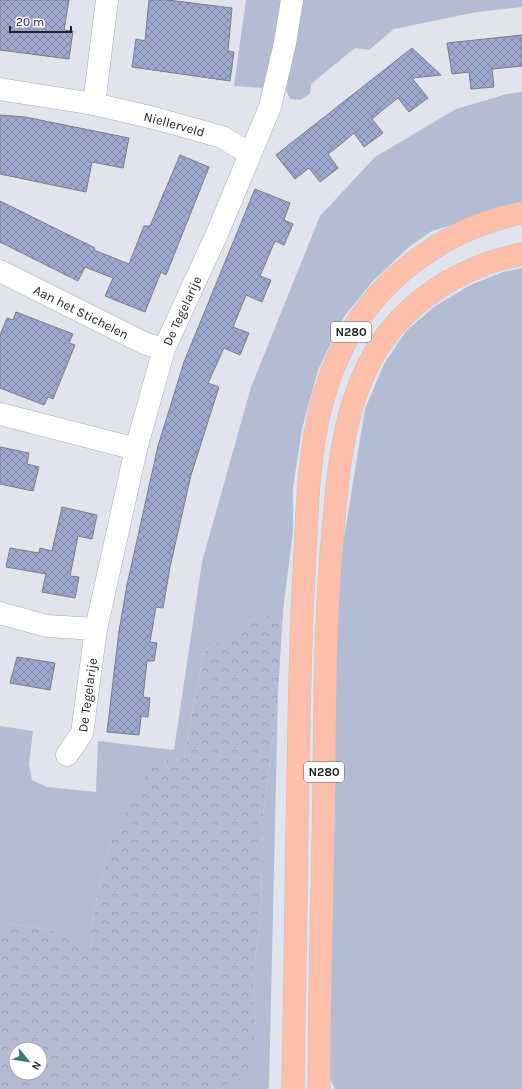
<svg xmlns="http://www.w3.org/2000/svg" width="522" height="1089" viewBox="0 0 522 1089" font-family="Karla,sans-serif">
	<defs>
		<pattern id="forest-crowns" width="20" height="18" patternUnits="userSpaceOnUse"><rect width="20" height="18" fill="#b4bcd4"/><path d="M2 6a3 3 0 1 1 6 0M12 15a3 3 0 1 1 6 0" fill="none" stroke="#9aa1b6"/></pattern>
		<pattern id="building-cross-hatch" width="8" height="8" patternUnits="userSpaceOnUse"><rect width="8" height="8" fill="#9ea8ce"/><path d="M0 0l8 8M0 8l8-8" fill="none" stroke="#8089a7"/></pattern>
	</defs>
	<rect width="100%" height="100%" fill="#e1e4ed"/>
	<!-- grass -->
	<g fill="#b4bcd4">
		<polygon points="246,0 285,0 265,88 234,86"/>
		<polygon points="301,0 522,0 522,7 477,12 394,29 369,50 355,48 311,84 310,94 300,100 290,99 286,90"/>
		<polygon points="522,92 522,204 432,231 409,247 372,282 343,318 318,370 302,429 293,488 293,531 283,611 254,619 204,651 184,757 112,837 95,906 90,950 56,931 0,922 0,726 33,731 29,764 32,780 47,787 96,792 98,741 174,750 202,562 251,387 320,216 375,157 456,109 507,94"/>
		<polygon points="522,268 522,1089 335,1089 329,1077 337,581 365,409 384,364 406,331 434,307 470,285 503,272"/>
		<polygon points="278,694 269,1087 268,1089 221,1089 223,1088 256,1026 253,980 261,907 263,817"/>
	</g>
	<!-- forest -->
	<path fill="url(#forest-crowns)" fill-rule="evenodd" d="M283 611 278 694 263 817 261 907 253 980 256 1026 250 1066 221 1089H0V922L56 931 90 949 95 906 112 837 153 763 184 757 204 651 254 619ZM16 1049H40V1073H16Z"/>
	<!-- building -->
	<g fill="url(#building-cross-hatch)" stroke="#7c7e86">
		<polygon points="0,0 69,0 64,30 73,31 69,59 0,50"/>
		<polygon points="149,0 168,0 232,8 228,51 234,52 230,81 132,67 136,39 145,41"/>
		<polygon points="522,35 522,66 492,69 494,87 471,89 469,72 452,74 447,43"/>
		<polygon points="412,48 441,75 412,78 428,98 409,112 398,98 385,108 372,119 383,133 364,147 354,133 341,144 328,154 338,168 320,182 309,168 295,179 276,155"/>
		<polygon points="0,115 25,117 129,138 123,168 92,162 86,192 0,174"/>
		<polygon points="180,155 209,167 166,275 161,272 145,312 105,296 113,278 85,267 78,281 0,242 0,201 95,248 94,250 129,264 144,226 150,226"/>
		<polygon points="255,189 290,203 284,220 293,224 284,245 275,241 260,276 271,280 262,302 246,295 233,327 249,333 240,355 224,348 208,383 219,387 191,475 170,567 163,608 156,607 150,642 157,643 154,661 147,661 143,697 150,698 148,717 141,716 139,735 107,732 119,631 127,585 158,446 184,362"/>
		<polygon points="16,312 73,334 69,343 75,345 53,399 48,397 44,405 0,388 0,335 7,318 13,320"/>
		<polygon points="0,447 29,453 27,464 39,467 33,491 0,484"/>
		<polygon points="62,507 97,515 92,539 78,536 70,576 79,577 75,598 42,592 46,574 6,567 10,548 39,553 40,548 52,551"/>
		<polygon points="17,657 55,663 50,690 10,683"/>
	</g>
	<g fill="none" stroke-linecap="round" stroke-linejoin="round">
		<defs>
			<g id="minor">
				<path id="s1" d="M0 89 94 104 154 118 222 137 250 154"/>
				<polyline points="94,104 107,0"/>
				<path id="s2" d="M0 271 146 344 164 349"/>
				<polyline points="0,414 136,449"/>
				<polyline points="0,613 47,626 96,629"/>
				<path id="s3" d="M67 755 82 733 96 629 136 449 164 349 216 236 270 107 285 43 292 0"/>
			</g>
			<g id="major">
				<path d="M293 1089C294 1002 296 915 297 828 299 743 299 658 304 572 308 499 307 424 339 355 373 281 442 229 522 213"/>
				<path d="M319 1089C319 985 323 881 324 777 325 695 325 613 333 531 338 471 343 410 373 356 404 301 462 266 522 254"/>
			</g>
		</defs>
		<!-- minor casing -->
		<use href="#minor" stroke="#a9acb4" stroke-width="23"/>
		<!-- major casing -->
		<use href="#major" stroke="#c1c2c3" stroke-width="23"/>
		<!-- minor -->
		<use href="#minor" stroke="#fff" stroke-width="22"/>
		<!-- major -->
		<use href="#major" stroke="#febfaa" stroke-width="22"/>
	</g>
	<g text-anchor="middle" stroke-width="3" stroke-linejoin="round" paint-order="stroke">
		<!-- shield labels -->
		<g fill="#fff" stroke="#656668" stroke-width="1">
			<rect x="331" y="322" width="40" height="20" rx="3"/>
			<rect x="304" y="762" width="40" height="20" rx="3"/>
		</g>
		<g font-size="12" font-weight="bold" fill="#232427">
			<text x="351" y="336">N280</text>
			<text x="324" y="776">N280</text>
		</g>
		<!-- street labels -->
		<g font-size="13" fill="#232427" stroke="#fff">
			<text dy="5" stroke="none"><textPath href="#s1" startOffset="178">Niellerveld</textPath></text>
			<text dy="5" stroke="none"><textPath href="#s3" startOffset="462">De Tegelarije</textPath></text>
			<text dy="5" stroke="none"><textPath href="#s2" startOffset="91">Aan het Stichelen</textPath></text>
			<text dy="5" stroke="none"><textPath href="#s3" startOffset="65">De Tegelarije</textPath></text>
		</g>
	</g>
	<!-- north arrow -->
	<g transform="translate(28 1061) rotate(120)"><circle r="19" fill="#ffffff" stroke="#a7a7a9"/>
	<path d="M0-3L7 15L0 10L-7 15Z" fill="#347c7b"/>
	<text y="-6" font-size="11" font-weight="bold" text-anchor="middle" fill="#232427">N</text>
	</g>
	<!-- scale -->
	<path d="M10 26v6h61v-6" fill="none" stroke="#232427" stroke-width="2"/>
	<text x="16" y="26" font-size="12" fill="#232427" stroke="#ffffff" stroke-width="3" paint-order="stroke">20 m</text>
</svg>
